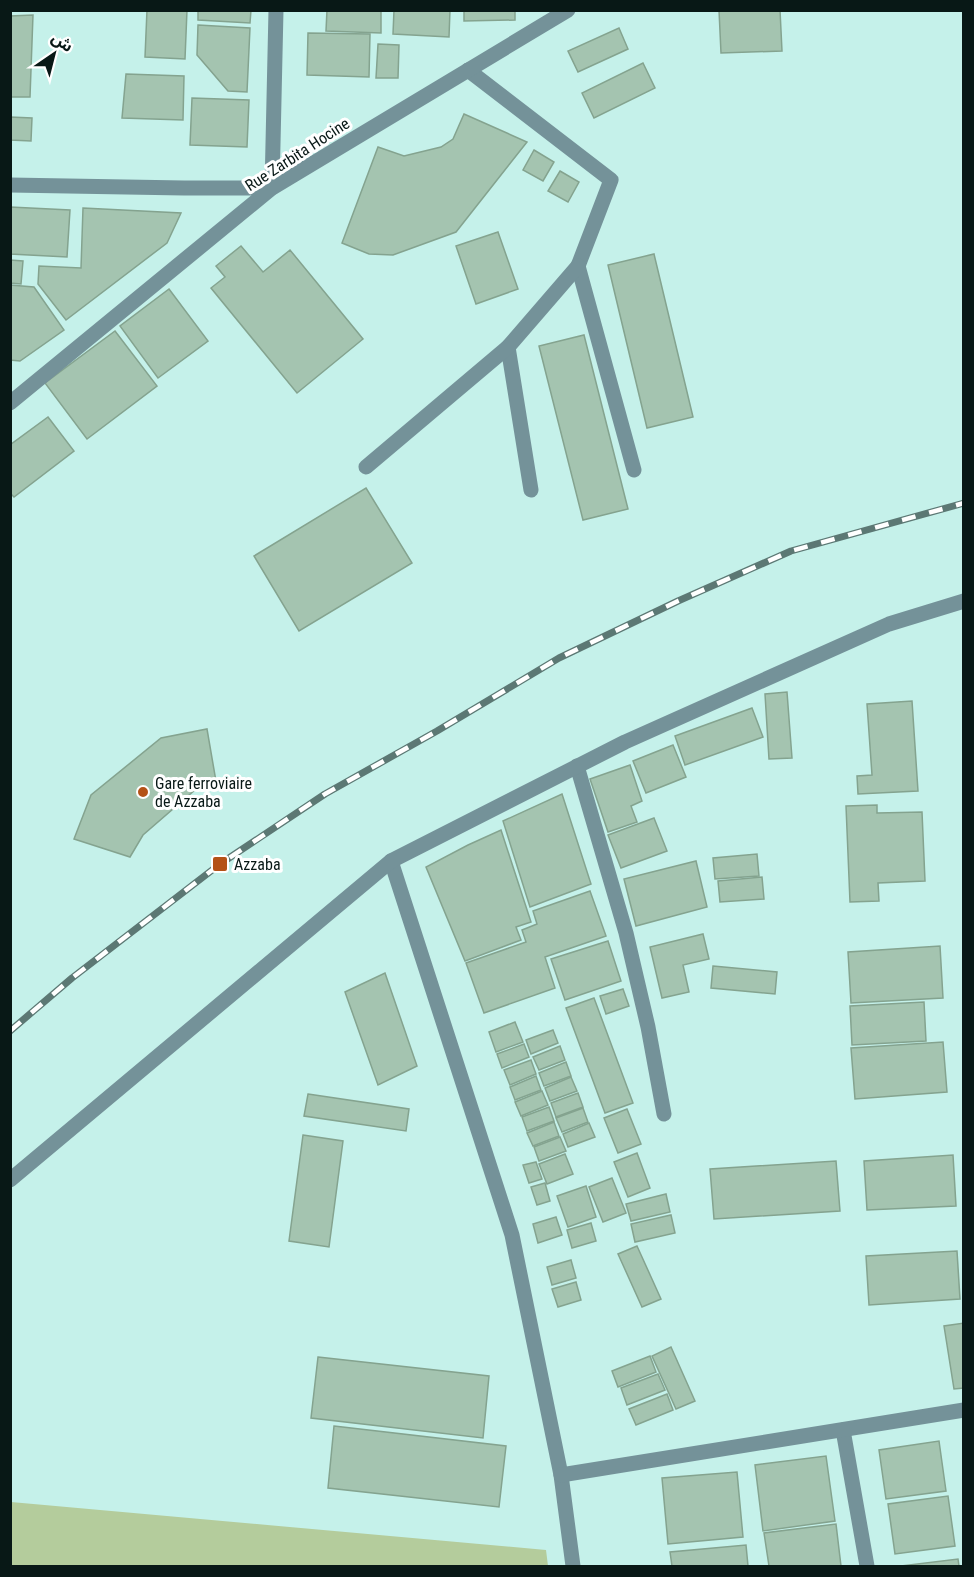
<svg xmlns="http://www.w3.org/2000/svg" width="974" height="1577" viewBox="0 0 974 1577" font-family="'Roboto Condensed','Noto Sans Arabic',sans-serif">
	<rect width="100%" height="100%" fill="#c5f1ea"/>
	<!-- green -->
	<polygon fill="#b4cc9c" points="11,1502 546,1550 548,1566 11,1566"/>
	<!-- building -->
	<g fill="#a4c4b0" stroke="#84a38f" stroke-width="1.5">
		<polygon points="147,10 187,10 185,59 145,57"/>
		<polygon points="198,10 251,10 250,23 198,20"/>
		<polygon points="327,10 381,10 381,33 326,31"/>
		<polygon points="394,10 450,10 449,37 393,34"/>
		<polygon points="464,10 515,10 515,20 464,21"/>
		<polygon points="719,10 780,10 782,51 721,53"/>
		<polygon points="33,15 30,97 10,97 10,16"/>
		<polygon points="198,25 250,28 247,92 228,91 197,55"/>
		<polygon points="619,28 628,49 578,72 568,51"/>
		<polygon points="308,33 370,34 369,77 307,75"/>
		<polygon points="378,44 399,45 398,78 376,78"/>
		<polygon points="643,63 655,88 594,118 582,93"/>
		<polygon points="126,74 184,76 183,120 122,118"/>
		<polygon points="192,98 249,100 247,147 190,145"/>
		<polygon points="464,114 527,142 456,232 393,255 369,254 342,243 378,147 404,156 441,147 453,139"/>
		<polygon points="10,117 32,118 31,141 10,140"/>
		<polygon points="534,150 554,162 543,181 523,170"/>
		<polygon points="560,171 579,182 568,202 548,191"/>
		<polygon points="10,207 70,210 67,257 10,254"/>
		<polygon points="83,208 181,213 167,243 66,320 38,284 39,266 81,268"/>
		<polygon points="498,232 518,289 476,304 456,246"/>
		<polygon points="241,246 263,272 290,250 363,339 297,393 211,288 225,277 216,266"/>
		<polygon points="654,254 693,417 647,428 608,265"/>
		<polygon points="10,260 23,261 21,284 10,283"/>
		<polygon points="10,285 34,287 64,330 20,361 10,360"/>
		<polygon points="169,289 208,341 158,378 120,326"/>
		<polygon points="115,331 157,386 87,439 45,383"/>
		<polygon points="584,335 628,509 583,520 539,346"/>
		<polygon points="48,417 74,451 14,497 10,493 10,445"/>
		<polygon points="366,488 412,563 299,631 254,556"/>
		<polygon points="787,692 792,758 769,759 765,694"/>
		<polygon points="912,701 918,791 858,794 857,776 872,775 867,704"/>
		<polygon points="752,708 763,737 685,765 675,736"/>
		<polygon points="207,729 217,787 195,790 143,835 130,857 74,839 91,795 161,738"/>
		<polygon points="673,745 686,777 646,793 633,761"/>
		<polygon points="630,765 642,801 631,806 637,822 608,832 590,779"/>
		<polygon points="562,794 591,884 530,907 503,821"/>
		<polygon points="877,805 877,813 922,812 925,881 878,883 879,901 850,902 846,806"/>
		<polygon points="654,818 667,851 621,868 608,835"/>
		<polygon points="501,830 531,922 516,927 521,940 465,961 426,867 468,845"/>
		<polygon points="757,854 759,876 715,879 713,858"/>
		<polygon points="696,861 707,907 636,926 624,879"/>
		<polygon points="762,877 764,899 720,902 718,881"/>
		<polygon points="590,891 606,936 545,957 555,988 484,1013 466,963 526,942 522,930 537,924 533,911"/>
		<polygon points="703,934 709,959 683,965 689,992 662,998 650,947"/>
		<polygon points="608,941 621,981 565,1000 551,959"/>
		<polygon points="940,946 943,998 851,1003 848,952"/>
		<polygon points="713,966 777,972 775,994 711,988"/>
		<polygon points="385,973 417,1066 378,1085 345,992"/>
		<polygon points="623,989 629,1006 606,1014 600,996"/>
		<polygon points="594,998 633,1103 605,1113 566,1008"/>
		<polygon points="924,1002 926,1041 852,1045 850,1006"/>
		<polygon points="515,1022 523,1042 496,1052 489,1032"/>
		<polygon points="553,1030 558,1043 531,1054 526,1040"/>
		<polygon points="943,1042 947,1092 855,1099 851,1048"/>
		<polygon points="524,1044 529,1057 502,1068 497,1054"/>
		<polygon points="560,1046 565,1060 539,1070 533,1057"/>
		<polygon points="531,1060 536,1074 510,1085 504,1070"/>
		<polygon points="566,1062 571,1076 544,1086 539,1073"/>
		<polygon points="536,1076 541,1090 515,1100 510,1087"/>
		<polygon points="571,1077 577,1091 550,1101 545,1088"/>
		<polygon points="542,1091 548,1105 521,1116 515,1102"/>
		<polygon points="578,1093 583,1107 556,1117 551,1103"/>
		<polygon points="308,1094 409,1109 406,1131 304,1116"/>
		<polygon points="549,1107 554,1121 527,1131 522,1117"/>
		<polygon points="583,1108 588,1122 562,1132 556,1118"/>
		<polygon points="627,1109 641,1144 618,1153 604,1118"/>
		<polygon points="554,1122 559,1136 533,1146 527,1133"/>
		<polygon points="589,1123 595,1137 568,1147 563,1134"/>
		<polygon points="303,1135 343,1141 329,1247 289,1241"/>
		<polygon points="560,1137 566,1151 539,1161 534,1147"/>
		<polygon points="637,1153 650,1188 628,1197 614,1162"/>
		<polygon points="565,1154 573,1174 547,1184 539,1164"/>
		<polygon points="953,1155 956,1206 867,1210 864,1161"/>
		<polygon points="836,1161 840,1211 714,1219 710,1169"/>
		<polygon points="536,1162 542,1179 529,1183 523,1165"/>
		<polygon points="612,1178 626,1213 603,1222 589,1187"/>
		<polygon points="545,1183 550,1201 537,1205 531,1187"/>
		<polygon points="586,1186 596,1217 568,1227 557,1196"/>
		<polygon points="666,1194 670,1212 631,1221 626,1204"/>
		<polygon points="671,1215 675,1233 635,1242 631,1224"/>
		<polygon points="556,1217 562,1235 538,1243 533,1224"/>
		<polygon points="591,1223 596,1241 572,1248 567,1230"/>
		<polygon points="637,1246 661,1299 642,1307 618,1254"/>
		<polygon points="957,1251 960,1299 869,1305 866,1256"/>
		<polygon points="571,1260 576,1278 552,1285 547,1267"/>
		<polygon points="576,1282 581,1300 558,1307 552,1289"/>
		<polygon points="964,1323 964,1388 954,1389 944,1326"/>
		<polygon points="671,1347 695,1401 676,1409 652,1356"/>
		<polygon points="650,1356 656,1372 618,1387 612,1371"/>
		<polygon points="318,1357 489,1376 483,1438 311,1418"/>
		<polygon points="658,1374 665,1390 627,1405 621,1388"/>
		<polygon points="667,1394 673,1410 636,1425 629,1409"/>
		<polygon points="334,1426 506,1446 499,1507 328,1488"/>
		<polygon points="939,1441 946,1491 886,1499 879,1450"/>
		<polygon points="826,1456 835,1521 763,1531 755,1465"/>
		<polygon points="737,1472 743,1537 668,1544 662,1478"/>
		<polygon points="948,1496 955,1546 895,1554 888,1504"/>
		<polygon points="836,1524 841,1566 769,1566 764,1533"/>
		<polygon points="746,1545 748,1566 672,1566 670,1552"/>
		<polygon points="958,1559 959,1566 901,1566"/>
	</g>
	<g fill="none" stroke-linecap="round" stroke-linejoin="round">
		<!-- service -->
		<g stroke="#749299" stroke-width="15">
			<polyline points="468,70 611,180 578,266 634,470"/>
			<polyline points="508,347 531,490"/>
			<polyline points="366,467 508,347 578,266"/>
			<polyline points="577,766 626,933 648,1027 664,1114"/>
		</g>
		<!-- minor -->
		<g stroke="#749299" stroke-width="15">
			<polyline points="10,185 184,188 272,188 276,10"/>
			<polyline points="10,403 272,188 568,10"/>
			<polyline points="391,861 512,1235 561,1475 573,1566"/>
			<polyline points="10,1180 391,861 625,742 889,624 964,601"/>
			<polyline points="843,1430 867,1566"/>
			<polyline points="561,1475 964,1410"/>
		</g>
		<defs>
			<polyline id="rail" points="10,1031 72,978 220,864 325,794 437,731 559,658 678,601 791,551 964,503"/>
		</defs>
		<!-- rail casing -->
		<use href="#rail" stroke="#5c7874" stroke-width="7"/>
		<!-- rail -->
		<use href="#rail" stroke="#fff" stroke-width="4.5" stroke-dasharray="14" stroke-linecap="butt"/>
	</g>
	<!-- markers -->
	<g fill="#b45217" stroke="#fff" stroke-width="2">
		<circle cx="143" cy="792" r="6"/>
		<rect x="212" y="856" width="16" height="16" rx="3"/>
	</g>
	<g text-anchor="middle" stroke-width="6" stroke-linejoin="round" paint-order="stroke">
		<!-- street labels -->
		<g font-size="16" fill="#081816" stroke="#fff">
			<text transform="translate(297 154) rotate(-33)" y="6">Rue Zarbita Hocine</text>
		</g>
		<!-- poi labels -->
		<g font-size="16" fill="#081816" stroke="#fff" text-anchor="start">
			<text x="155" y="789">Gare ferroviaire<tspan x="155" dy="18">de Azzaba</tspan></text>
			<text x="234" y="870">Azzaba</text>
		</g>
	</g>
	<!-- border -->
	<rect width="974" height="1577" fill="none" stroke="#081816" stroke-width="24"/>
	<!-- north arrow -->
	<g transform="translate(54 54) rotate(35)" stroke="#ffffff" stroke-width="4.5" paint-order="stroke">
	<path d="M0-4.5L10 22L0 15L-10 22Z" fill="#081816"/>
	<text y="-9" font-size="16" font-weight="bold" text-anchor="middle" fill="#081816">ش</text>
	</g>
</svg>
